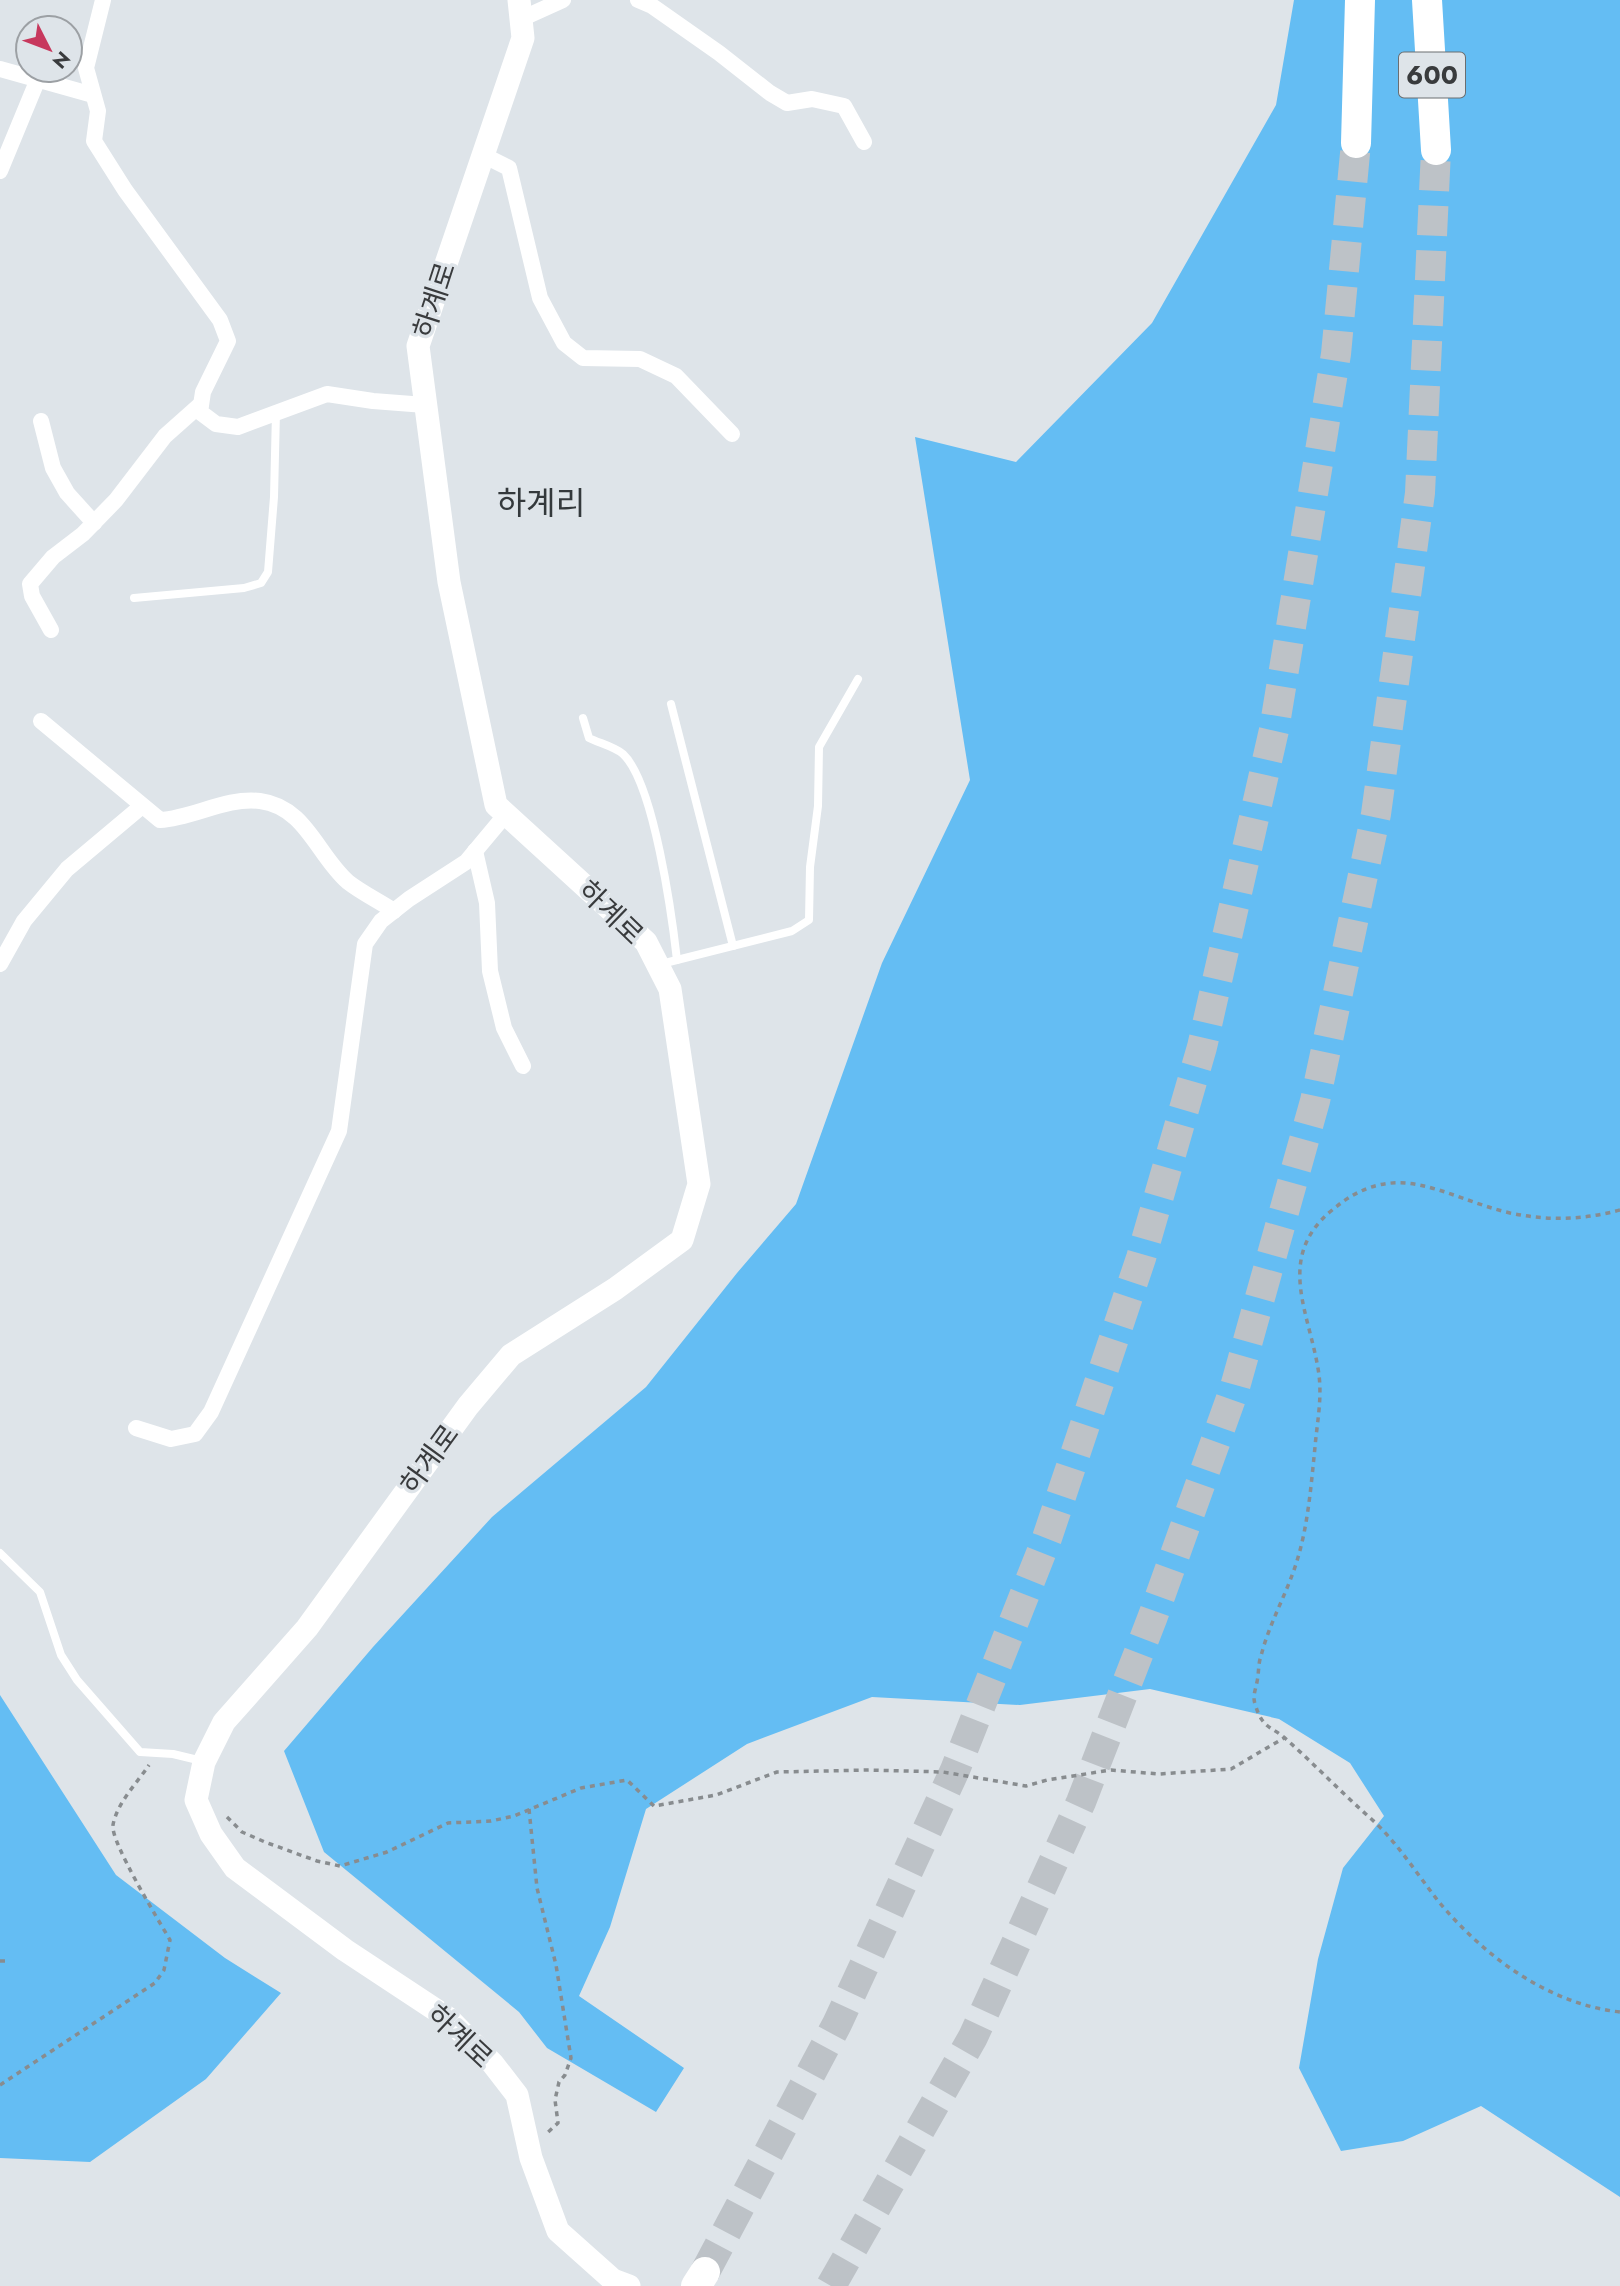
<svg xmlns="http://www.w3.org/2000/svg" width="1620" height="2286" viewBox="0 0 1620 2286" font-family="Jost,'Noto Sans KR',sans-serif">
	<rect width="100%" height="100%" fill="#dee4e9"/>
	<!-- forest -->
	<g fill="#64bdf3">
		<polygon points="1294,0 1620,0 1620,2197 1481,2106 1403,2141 1341,2151 1299,2068 1318,1959 1343,1868 1384,1816 1350,1763 1279,1719 1150,1689 1020,1705 872,1697 747,1744 646,1809 610,1927 579,1996 684,2068 656,2112 547,2048 519,2012 324,1852 284,1751 373,1647 492,1517 646,1387 737,1273 796,1204 882,963 970,780 915,437 1016,462 1152,323 1276,105"/>
		<polygon points="0,1695 116,1875 225,1958 281,1993 206,2079 90,2162 0,2158"/>
	</g>
	<g fill="none" stroke-linecap="round" stroke-linejoin="round">
		<!-- highway-tunnel -->
		<g stroke="#bdc2c7" stroke-width="30" stroke-dasharray="30 15" stroke-linecap="butt">
			<polyline points="705,2272 837,2024 955,1770 1047,1538 1141,1258 1202,1047 1274,730 1336,354 1356,143"/>
			<polyline points="831,2286 973,2037 1081,1802 1153,1616 1235,1387 1315,1101 1376,814 1420,493 1436,150"/>
		</g>
		<!-- path -->
		<g stroke="#888c8f" stroke-width="3.5" stroke-dasharray="5 5" stroke-linecap="butt">
			<path d="M1620 1210C1583 1220 1548 1221 1510 1213 1442 1197 1396 1155 1331 1211 1274 1259 1311 1315 1319 1375 1322 1400 1317 1423 1315 1447 1311 1486 1308 1527 1296 1564 1286 1595 1269 1624 1261 1656 1258 1664 1259 1673 1257 1682 1255 1692 1252 1697 1256 1707 1263 1729 1273 1727 1286 1739 1314 1764 1340 1791 1368 1816 1396 1840 1416 1873 1439 1902 1484 1956 1548 2004 1620 2012"/>
			<polyline points="529,1809 537,1888 556,1965 571,2058 565,2075 559,2082 555,2100 558,2123 546,2134"/>
			<polyline points="227,1817 242,1832 265,1842 317,1861 340,1866 387,1852 448,1823 491,1821 514,1816 581,1788 627,1780 654,1806 716,1795 777,1772 869,1770 943,1772 1026,1786 1047,1780 1111,1770 1159,1774 1231,1769 1284,1738"/>
			<polyline points="0,1961 6,1961"/>
			<path d="M0 2085 155 1983 164 1970 170 1940C159 1921 110 1841 113 1825 117 1803 137 1783 149 1765"/>
		</g>
		<!-- lane -->
		<g stroke="#fff" stroke-width="8">
			<polyline points="134,598 244,588 261,583 268,572 274,497 276,412"/>
			<polyline points="671,704 733,946"/>
			<path d="M583 718 589 738C599 743 615 747 623 754 654 783 672 916 677 960"/>
			<polyline points="661,964 792,931 809,920 810,867 818,806 819,747 858,679"/>
			<polyline points="0,1553 40,1592 61,1655 77,1680 140,1752 173,1754 202,1761"/>
		</g>
		<!-- street -->
		<g stroke="#fff" stroke-width="16">
			<polyline points="103,0 86,68 98,111 94,141 125,190 220,320 228,341 203,392 200,412 216,424 238,427 327,394 373,401 425,405"/>
			<polyline points="638,0 652,6 719,53 770,93 787,103 812,99 844,106 864,142"/>
			<polyline points="521,19 563,0"/>
			<polyline points="0,69 93,95"/>
			<polyline points="483,155 509,168 540,298 564,343 583,358 640,359 676,376 732,434"/>
			<polyline points="0,171 38,79"/>
			<polyline points="41,421 53,468 67,493 94,523"/>
			<polyline points="51,630 32,596 30,584 53,557 83,534 116,500 165,436 201,404"/>
			<path d="M41 721 160 820C194 818 225 797 260 801 306 807 317 855 348 882 362 893 379 901 394 911"/>
			<polyline points="475,851 487,903 490,971 504,1028 523,1066"/>
			<polyline points="0,964 24,921 67,869 142,806"/>
			<polyline points="136,1428 171,1439 195,1434 211,1412 339,1131 365,944 381,921 409,899 466,862 506,814"/>
		</g>
		<!-- secondary -->
		<polyline stroke="#fff" stroke-width="23" points="519,0 523,38 418,346 449,582 496,805 646,942 670,989 699,1184 682,1240 615,1289 511,1355 468,1406 307,1628 224,1722 204,1762 196,1800 211,1834 235,1868 345,1950 448,2018 493,2064 517,2095 531,2158 558,2231 613,2280 629,2286"/>
		<!-- highway -->
		<g stroke="#fff" stroke-width="30">
			<polyline points="1427,0 1436,150"/>
			<polyline points="1356,143 1360,0"/>
			<polyline points="696,2286 705,2272"/>
		</g>
	</g>
	<g text-anchor="middle" stroke-width="7" stroke-linejoin="round" paint-order="stroke">
		<!-- shield labels -->
		<rect fill="#dee4e9" stroke="#6a6e71" stroke-width="2" x="1399" y="52.5" width="66" height="45" rx="5"/>
		<g font-size="26" font-weight="bold" fill="#393b3d">
			<text x="1432" y="84">600</text>
		</g>
		<!-- street labels -->
		<g font-size="28" fill="#393b3d" stroke="#dee4e9">
			<text transform="translate(434 300) rotate(-72)" y="10">하계로</text>
			<text transform="translate(611 912) rotate(44)" y="10">하계로</text>
			<text transform="translate(429 1459) rotate(-54)" y="10">하계로</text>
			<text transform="translate(460 2036) rotate(43)" y="10">하계로</text>
		</g>
		<!-- quarter labels -->
		<g font-size="32" fill="#34393c" stroke="#dee4e9">
			<text x="541" y="514">하계리</text>
		</g>
	</g>
	<!-- north arrow -->
	<g transform="translate(49 49) rotate(132)"><circle r="33" fill="#dee4e9" stroke="#9ca0a4" stroke-width="2"/>
	<path d="M0-5L12 26L0 18L-12 26Z" fill="#c7385d"/>
	<text y="-10" font-size="19" font-weight="bold" text-anchor="middle" fill="#393b3d">N</text>
	</g>
</svg>
